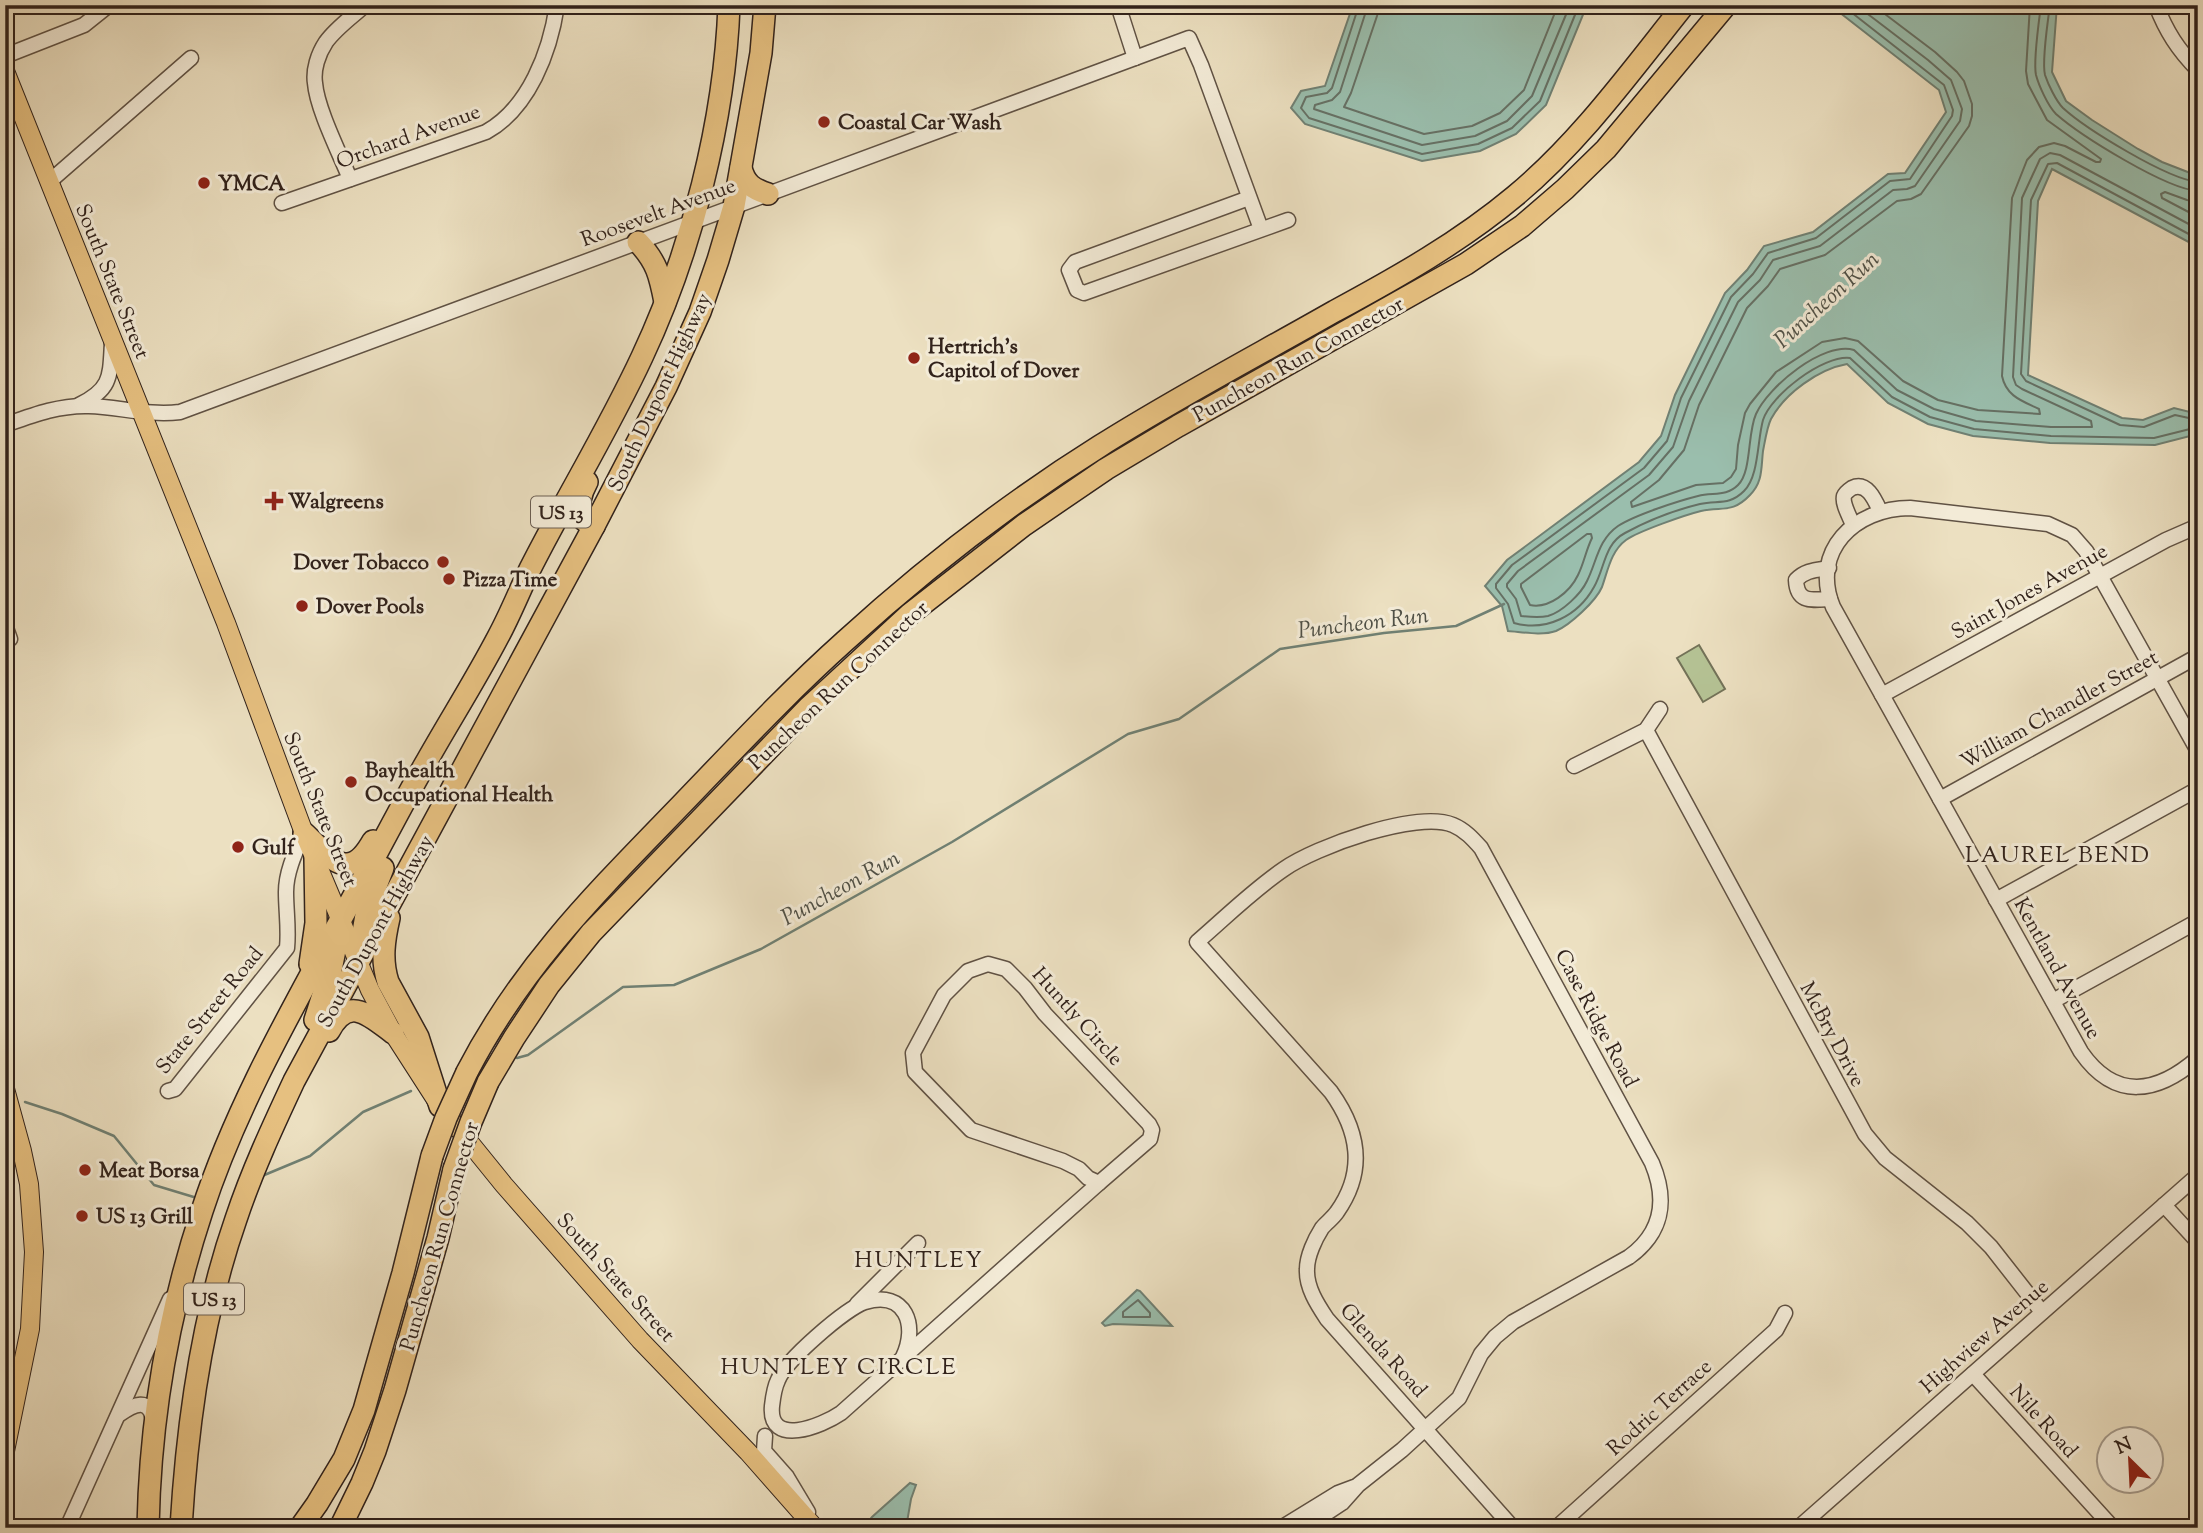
<svg xmlns="http://www.w3.org/2000/svg" width="2203" height="1533" viewBox="0 0 2203 1533" font-family="'Sorts Mill Goudy',serif">
	<rect width="100%" height="100%" fill="#ece0c1"/>
	<filter id="stains"><feTurbulence type="fractalNoise" baseFrequency=".00286" numOctaves="4"/><feColorMatrix values="0 0 0 0 .2 0 0 0 0 .09 0 0 0 0 .02 0 0 0 .5 -.17"/></filter>
	<radialGradient id="worn" r=".72"><stop offset=".6" stop-color="#630" stop-opacity="0"/><stop offset="1" stop-color="#630" stop-opacity=".3"/></radialGradient>
	<!-- green -->
	<polygon fill="#b5c395" stroke="#737258" stroke-width="2" points="1699,645 1725,689 1703,702 1677,658"/>
	<!-- water -->
	<g fill="#9abead" stroke="#708073" stroke-width="2">
		<polygon points="1353,5 1587,5 1546,105 1516,134 1480,151 1422,161 1305,124 1291,108 1301,91 1325,86"/>
		<path d="M1830 5H2057L2052 72 2066 101 2092 120 2138 149 2162 162 2198 176V247L2052 169 2038 201 2028 375 2122 418 2143 420 2174 408 2198 414V434L2155 445 2050 443 1973 436 1928 424 1888 403 1847 364C1819 369 1785 393 1771 419 1767 427 1765 441 1763 451 1761 468 1763 482 1750 495 1732 514 1722 506 1701 511 1685 515 1639 531 1626 540 1611 551 1608 570 1602 587 1596 601 1570 625 1556 631 1542 636 1522 632 1508 631L1502 606 1485 586 1507 560 1639 462 1661 436 1675 395 1725 293 1747 270 1764 246 1813 232 1888 174 1905 173 1946 112 1939 90Z"/>
		<polygon points="1137,1290 1140,1291 1172,1326 1113,1324 1105,1326 1102,1323"/>
		<polygon points="910,1483 916,1485 911,1499 906,1528 867,1528 867,1523 872,1517"/>
	</g>
	<g fill="none" stroke-linecap="round" stroke-linejoin="round">
		<!-- shore -->
		<g stroke="#667064" stroke-width="2">
			<polyline points="1359,5 1332,88 1327,93 1306,97 1301,108 1309,118 1422,154 1478,144 1512,128 1540,101 1579,5"/>
			<polyline points="1368,5 1340,92 1332,100 1315,105 1314,109 1422,145 1475,136 1507,121 1532,96 1570,5"/>
			<polyline points="1379,5 1377,16 1351,93 1344,107 1424,134 1472,126 1500,113 1524,90 1558,5"/>
			<path d="M1842 5 1944 85 1953 110 1952 116 1910 179 1890 181 1816 238 1768 253 1753 274 1731 297 1681 398 1667 441 1644 468 1512 565 1496 584V588L1508 604 1514 623C1546 632 1578 616 1594 587 1605 568 1604 544 1625 533 1647 521 1675 510 1700 504 1718 500 1729 506 1744 491 1759 476 1757 442 1763 420 1771 395 1823 355 1850 358L1892 397 1930 417 1974 429 2051 436 2154 438 2198 427"/>
			<path d="M1856 5 1928 60 1951 80 1962 109 1960 121 1915 186 1907 189 1893 190 1820 246 1773 260 1760 280 1738 302 1689 401 1673 447 1649 475 1518 571 1507 584V587L1516 599 1521 616C1530 617 1539 618 1548 616 1562 612 1581 594 1587 581 1597 561 1598 540 1618 526 1635 515 1678 501 1698 496 1713 492 1726 497 1738 485 1752 471 1747 434 1756 414 1768 387 1823 341 1854 350L1897 390 1934 409 1976 421 2051 427H2092L2091 421 2022 389 2016 385 2013 377 2022 198 2040 159 2050 153 2060 155 2198 229"/>
			<path d="M1873 5 1935 52 1957 72 1964 81 1972 104V116L1969 126 1921 194 1911 199 1897 201 1825 255 1780 269 1768 286 1747 308 1699 405 1684 450 1659 480 1631 502 1632 507 1696 485 1723 483 1731 477 1736 469 1738 445 1745 413 1750 404 1776 372 1822 342 1845 338 1858 341 1903 381 1938 400 1978 410 2040 414 2039 409C2022 401 2006 396 2002 376L2012 198 2027 160 2039 147 2054 143 2065 146 2096 162H2100L2101 159 2047 120 2028 84 2026 71 2030 5"/>
			<path d="M2041 5C2039 21 2033 61 2036 75 2039 86 2048 106 2056 114 2081 136 2166 189 2198 191"/>
			<path d="M2050 5C2048 19 2042 63 2045 75 2048 84 2056 101 2063 108 2086 129 2167 179 2198 182"/>
			<polyline points="2198,202 2187,200 2165,192 2161,194 2162,198 2198,217"/>
			<polyline points="2198,239 2057,163 2048,164 2031,200 2021,374 2026,381 2120,425 2144,427 2175,415 2198,420"/>
			<path d="M1587 534H1591L1592 538C1586 550 1584 563 1578 575 1570 592 1549 609 1530 605L1521 587V584Z"/>
			<polygon points="1138,1300 1150,1313 1150,1317 1123,1317 1123,1312"/>
		</g>
		<!-- stream -->
		<g stroke="#708073" stroke-width="2.5">
			<polyline points="517,1058 528,1055 623,987 674,985 761,949 952,842 1128,734 1179,719 1280,649 1384,633 1456,626 1504,604"/>
			<polyline points="25,1102 62,1114 114,1136 154,1185 197,1198"/>
			<polyline points="262,1176 310,1156 363,1112 411,1091"/>
		</g>
		<defs>
			<g id="minor">
				<polyline points="1118,5 1135,58"/>
				<path d="M2156 5C2166 31 2178 50 2198 70"/>
				<polyline points="5,56 84,25 109,5"/>
				<path d="M350 179C340 154 317 109 315 83 313 70 318 54 326 42 336 28 352 17 365 5"/>
				<polyline points="49,182 191,58"/>
				<polyline points="1249,198 1075,262 1069,270 1077,290 1084,293 1288,220"/>
				<path d="M282 203 486 132C529 108 550 52 557 5"/>
				<path d="M79 405C112 389 110 376 112 342"/>
				<path d="M5 425C33 415 59 405 89 406 119 407 150 416 180 412L1189 38 1201 65 1261 229"/>
				<path d="M1853 525C1850 517 1842 504 1844 496 1845 493 1849 490 1852 488 1867 481 1875 500 1880 511"/>
				<path d="M1829 568C1817 570 1805 570 1796 580 1797 603 1811 600 1830 599"/>
				<polyline points="5,625 10,639"/>
				<polyline points="1882,695 2166,540 2198,526"/>
				<polyline points="1646,730 1865,1134 1885,1158 1967,1223 1991,1247 2042,1312"/>
				<path d="M2198 751 2086 551 2072 535 2048 524 1910 508C1855 508 1810 551 1833 607L2081 1052C2115 1101 2157 1094 2198 1058"/>
				<polyline points="1574,766 1646,730 1660,709"/>
				<polyline points="1940,799 2198,656"/>
				<polyline points="1996,900 2198,789"/>
				<polygon points="988,964 1006,969 1025,988 1045,1014 1149,1124 1152,1130 1150,1139 1099,1183 1088,1178 1079,1169 1063,1161 971,1130 915,1072 913,1053 944,995 968,971"/>
				<polyline points="2053,1001 2198,921"/>
				<path d="M168 1091 175 1089 287 948C289 929 286 911 286 892 286 871 296 851 304 833"/>
				<polyline points="2164,1205 2198,1242"/>
				<polyline points="857,1304 918,1243"/>
				<path d="M903 1357C918 1326 906 1290 865 1302 845 1309 786 1360 778 1380 774 1388 773 1397 772 1406 768 1448 822 1426 841 1413L1099 1183"/>
				<polyline points="1973,1374 2113,1528"/>
				<polyline points="5,1381 19,1384"/>
				<path d="M120 1414C133 1405 150 1396 153 1421"/>
				<polyline points="765,1436 764,1451 787,1477 808,1512"/>
				<polyline points="67,1528 170,1299"/>
				<polyline points="1281,1528 1338,1493 1354,1487"/>
				<path d="M1304 1528 1342 1503 1358 1485 1402 1450 1459 1398 1481 1354 1495 1337 1513 1322 1629 1257C1662 1233 1668 1201 1652 1163L1481 848C1473 839 1465 830 1453 825 1417 810 1315 847 1284 869 1253 890 1226 917 1197 942L1331 1092C1359 1131 1366 1171 1337 1212 1333 1218 1326 1223 1322 1228 1315 1239 1307 1256 1307 1269 1306 1287 1317 1304 1327 1319L1513 1528"/>
				<polyline points="1556,1528 1776,1330 1785,1313"/>
				<polyline points="1798,1528 2198,1175"/>
			</g>
			<g id="major">
				<polyline points="5,71 226,623 304,833 370,990 393,1033 440,1106 504,1185 640,1340 748,1452 815,1528"/>
				<polyline points="5,1089 22,1151 29,1184 34,1252 30,1329 5,1451"/>
			</g>
			<g id="highway">
				<path d="M741 168C745 184 753 189 768 194"/>
				<path d="M638 242C657 262 660 276 665 302"/>
				<path d="M587 482C582 491 575 509 583 519 586 522 591 524 594 526"/>
				<path d="M304 833C330 857 348 885 373 841"/>
				<path d="M389 918C384 940 381 960 388 982L418 1037 440 1106"/>
				<polyline points="361,944 367,909 383,868"/>
				<polyline points="310,964 316,923 315,858"/>
				<polyline points="315,1020 331,970 337,940"/>
				<path d="M329 1031C349 994 370 1016 393 1033"/>
				<path d="M467 1072C523 964 598 891 682 804 735 749 788 692 845 641 924 569 1009 503 1100 446 1176 398 1256 356 1335 311 1398 277 1460 242 1515 196 1580 142 1631 71 1684 5"/>
				<polyline points="488,1082 514,1038 549,985 591,933 808,708 910,614 1024,525 1106,469 1178,426 1466,264 1522,226 1565,189 1606,149 1726,5"/>
				<path d="M148 1528C150 1419 168 1314 202 1211 235 1109 290 1013 341 919 369 869 395 817 424 766 448 723 475 681 498 637 510 615 519 592 530 569 566 498 608 430 642 357 691 253 725 120 729 5"/>
				<path d="M181 1528C187 1425 202 1316 236 1219 252 1171 273 1126 294 1081L594 526 666 387 700 312 718 260 734 206 761 53 765 5"/>
				<polyline points="300,1528 317,1504 344,1459 364,1410 403,1273 432,1156"/>
				<polyline points="340,1528 362,1483 375,1451 395,1390 438,1238 454,1169"/>
			</g>
		</defs>
		<!-- minor casing -->
		<use href="#minor" stroke="#605244" stroke-width="17"/>
		<!-- major casing -->
		<use href="#major" stroke="#31221b" stroke-width="20"/>
		<!-- highway casing -->
		<use href="#highway" stroke="#31221b" stroke-width="24"/>
		<!-- minor -->
		<use href="#minor" stroke="#f3ebd7" stroke-width="14"/>
		<!-- major -->
		<use href="#major" stroke="#e6c080" stroke-width="18"/>
		<!-- highway -->
		<use href="#highway" stroke="#e6c080" stroke-width="21"/>
		<defs>
			<g id="highway-bridge">
				<polyline points="432,1156 446,1118 467,1072"/>
				<polyline points="454,1169 471,1122 488,1082"/>
			</g>
		</defs>
		<!-- highway-bridge casing -->
		<use href="#highway-bridge" stroke="#31221b" stroke-width="24" stroke-linecap="butt"/>
		<!-- highway-bridge -->
		<use href="#highway-bridge" stroke="#e6c080" stroke-width="21"/>
	</g>
	<!-- markers -->
	<g fill="#8f2418" stroke="#f3ebd7" stroke-width="2.5">
		<circle cx="824" cy="122" r="7"/>
		<circle cx="204" cy="183" r="7"/>
		<circle cx="914" cy="358" r="7"/>
		<path d="M270.5 490.5h7v7h7v7h-7v7h-7v-7h-7v-7h7z"/>
		<circle cx="443" cy="562" r="7"/>
		<circle cx="449" cy="579" r="7"/>
		<circle cx="302" cy="606" r="7"/>
		<circle cx="351" cy="782" r="7"/>
		<circle cx="238" cy="847" r="7"/>
		<circle cx="85" cy="1170" r="7"/>
		<circle cx="82" cy="1216" r="7"/>
	</g>
	<g text-anchor="middle" stroke-width="6" stroke-linejoin="round" paint-order="stroke">
		<!-- shield labels -->
		<g fill="#f3ebd7" stroke="#6b5e53" stroke-width="2">
			<rect x="531" y="496.5" width="60" height="31" rx="5"/>
			<rect x="184" y="1283.5" width="60" height="31" rx="5"/>
		</g>
		<g font-size="19" font-weight="bold" fill="#31221b">
			<text x="561" y="519">US 13</text>
			<text x="214" y="1306">US 13</text>
		</g>
		<!-- poi labels -->
		<g font-size="21" font-weight="bold" fill="#31221b" stroke="#f3ebd7" text-anchor="start">
			<text x="838" y="129">Coastal Car Wash</text>
			<text x="218" y="190">YMCA</text>
			<text x="928" y="353">Hertrich’s<tspan x="928" dy="24">Capitol of Dover</tspan></text>
			<text x="288" y="508">Walgreens</text>
			<text x="429" y="569" text-anchor="end">Dover Tobacco</text>
			<text x="463" y="586">Pizza Time</text>
			<text x="316" y="613">Dover Pools</text>
			<text x="365" y="777">Bayhealth<tspan x="365" dy="24">Occupational Health</tspan></text>
			<text x="252" y="854">Gulf</text>
			<text x="99" y="1177">Meat Borsa</text>
			<text x="96" y="1223">US 13 Grill</text>
		</g>
		<!-- street labels -->
		<g font-size="21" fill="#31221b" stroke="#f3ebd7">
			<text transform="translate(408 136) rotate(-20)" y="7">Orchard Avenue</text>
			<text transform="translate(658 212) rotate(-20)" y="7">Roosevelt Avenue</text>
			<text transform="translate(113 281) rotate(68)" y="7">South State Street</text>
			<text transform="translate(1298 359) rotate(-29)" y="7">Puncheon Run Connector</text>
			<text transform="translate(659 392) rotate(-65)" y="7">South Dupont Highway</text>
			<text transform="translate(2029 591) rotate(-29)" y="7">Saint Jones Avenue</text>
			<text transform="translate(838 685) rotate(-43)" y="7">Puncheon Run Connector</text>
			<text transform="translate(2059 709) rotate(-29)" y="7">William Chandler Street</text>
			<text transform="translate(321 809) rotate(68)" y="7">South State Street</text>
			<text transform="translate(375 931) rotate(-61)" y="7">South Dupont Highway</text>
			<text transform="translate(2058 968) rotate(61)" y="7">Kentland Avenue</text>
			<text transform="translate(209 1010) rotate(-51)" y="7">State Street Road</text>
			<text transform="translate(1078 1016) rotate(48)" y="7">Huntly Circle</text>
			<text transform="translate(1597 1018) rotate(62)" y="7">Case Ridge Road</text>
			<text transform="translate(1833 1034) rotate(62)" y="7">McBry Drive</text>
			<text transform="translate(439 1236) rotate(-74)" y="7">Puncheon Run Connector</text>
			<text transform="translate(616 1277) rotate(48)" y="7">South State Street</text>
			<text transform="translate(1984 1336) rotate(-41)" y="7">Highview Avenue</text>
			<text transform="translate(1384 1350) rotate(48)" y="7">Glenda Road</text>
			<text transform="translate(1659 1407) rotate(-42)" y="7">Rodric Terrace</text>
			<text transform="translate(2044 1421) rotate(48)" y="7">Nile Road</text>
		</g>
		<!-- water labels -->
		<g font-size="23" font-style="italic" fill="#505147" stroke="#f3ebd7">
			<text transform="translate(1826 299) rotate(-42)" y="8">Puncheon Run</text>
			<text transform="translate(1363 622) rotate(-7)" y="8">Puncheon Run</text>
			<text transform="translate(840 887) rotate(-29)" y="8">Puncheon Run</text>
		</g>
		<!-- neighbourhood labels -->
		<g font-size="23" letter-spacing="2" fill="#31221b" stroke="#f3ebd7">
			<text x="2058" y="862">LAUREL BEND</text>
			<text x="919" y="1267">HUNTLEY</text>
			<text x="839" y="1374">HUNTLEY CIRCLE</text>
		</g>
	</g>
	<!-- margin -->
	<rect width="2203" height="1533" fill="none" stroke="#ece0c1" stroke-width="28"/>
	<rect x="7" y="7" width="2189" height="1519" fill="none" stroke="#31221b" stroke-width="3.5"/>
	<rect x="14" y="14" width="2175" height="1505" fill="none" stroke="#31221b" stroke-width="2"/>
	<!-- north arrow -->
	<g transform="translate(2130 1460) rotate(336)"><circle r="33" fill="#f3ebd7" stroke="#a59b8c" stroke-width="2"/>
	<path d="M0-5L12 26L0 18L-12 26Z" fill="#8f2418"/>
	<text y="-10" font-size="19" font-weight="bold" text-anchor="middle" fill="#31221b">N</text>
	</g>
	<rect width="100%" height="100%" filter="url(#stains)"/>
	<rect width="100%" height="100%" fill="url(#worn)"/>
</svg>
